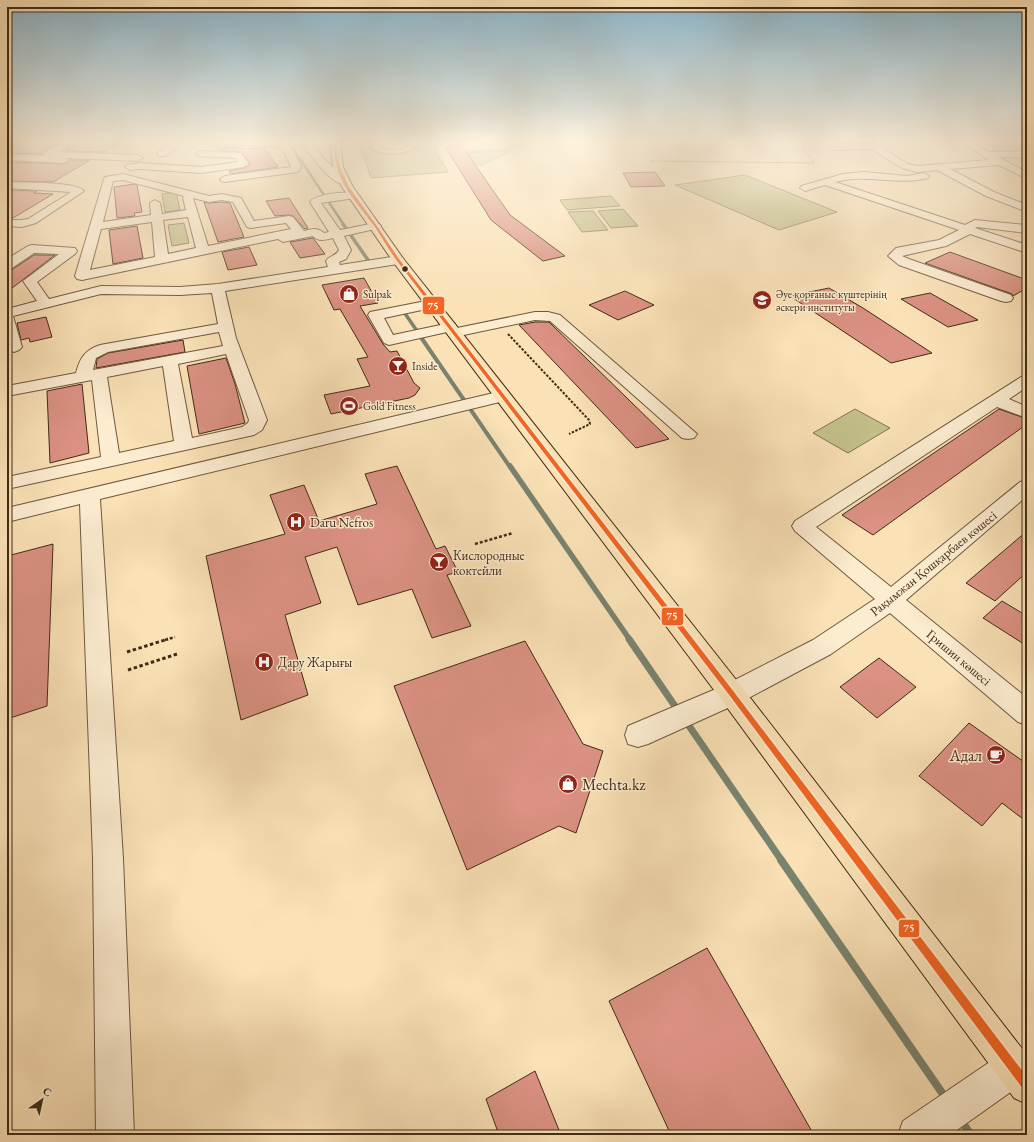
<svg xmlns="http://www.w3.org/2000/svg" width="1034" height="1142" viewBox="0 0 1034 1142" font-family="'EB Garamond',serif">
	<rect width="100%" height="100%" fill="#fae1b6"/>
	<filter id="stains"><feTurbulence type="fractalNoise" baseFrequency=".005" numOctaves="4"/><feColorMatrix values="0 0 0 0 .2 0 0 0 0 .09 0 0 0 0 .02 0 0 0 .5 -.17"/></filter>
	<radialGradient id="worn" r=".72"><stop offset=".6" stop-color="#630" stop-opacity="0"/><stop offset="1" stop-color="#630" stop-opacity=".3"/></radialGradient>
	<!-- green -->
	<g fill="#c4c18a" stroke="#827650">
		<path d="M358 140H361L359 143H373V140H378L370 146V149C381 157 408 156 417 146V140H445L434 148 448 172 371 178Z"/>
		<polygon points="488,140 522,145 511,150 462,152"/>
		<polygon points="1015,141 1027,142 1027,152 996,151 992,148 1000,144"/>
		<polygon points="509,151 509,152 480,166 463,153"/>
		<polygon points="745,175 837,212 779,230 675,185"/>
		<polygon points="176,192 180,210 165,212 162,194"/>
		<polygon points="611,196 620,206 567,210 560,200"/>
		<polygon points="623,209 638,226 611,228 598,211"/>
		<polygon points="593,211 608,230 582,232 568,212"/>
		<polygon points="184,223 189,243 172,246 168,225"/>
		<polygon points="855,409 890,428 848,453 813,433"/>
	</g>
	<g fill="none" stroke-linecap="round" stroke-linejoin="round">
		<!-- stream-far5 -->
		<polyline stroke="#79836f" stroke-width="2.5" points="288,141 344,225"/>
		<!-- stream-far4 -->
		<g stroke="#79836f" stroke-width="3.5">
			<polyline points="343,224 368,260"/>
			<polyline points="404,312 417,331"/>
		</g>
		<!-- stream-far3 -->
		<polyline stroke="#79836f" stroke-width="4" points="416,330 510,467"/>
		<!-- stream-far2 -->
		<polyline stroke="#79836f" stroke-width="5.5" points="510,466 630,640"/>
		<!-- stream-far1 -->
		<g stroke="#79836f" stroke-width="7">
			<polyline points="629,639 679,712"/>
			<polyline points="685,720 782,861"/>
		</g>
		<!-- stream -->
		<g stroke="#79836f" stroke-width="8">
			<polyline points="781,860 947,1100"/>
			<polyline points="960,1119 971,1135"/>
		</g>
	</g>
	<!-- building -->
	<g fill="#db9183" stroke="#402b16">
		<polygon points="7,140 63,140 44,151 42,154 7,153"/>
		<polygon points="80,140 124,140 104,152 65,151"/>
		<polygon points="460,143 510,215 565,256 543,261 491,220 446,148"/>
		<polygon points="216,147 265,149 278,167 231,174 229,171 244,168 250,165 250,163 241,152 218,150"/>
		<polygon points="70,160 90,160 53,182 7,181 7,162 64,164"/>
		<polygon points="655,172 665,186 631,187 623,173"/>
		<polygon points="134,184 137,185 142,212 134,213 135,216 117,218 114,187"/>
		<polygon points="7,190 37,191 34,193 53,194 13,218 7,218"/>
		<polygon points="289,198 308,228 305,229 293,216 289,215 275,216 266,201"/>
		<polygon points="204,202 209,203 222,202 230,203 244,237 218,242"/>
		<polygon points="137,226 143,258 113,264 109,230"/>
		<polygon points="313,238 325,254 300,258 290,242"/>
		<polygon points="249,247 257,265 228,270 222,252"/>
		<polygon points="950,252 1027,280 1027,288 1013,296 1012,294 925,263"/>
		<polygon points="34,255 55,255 7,292 7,271 13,269"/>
		<polygon points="364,278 378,303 360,306 383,344 390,352 397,351 414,383 420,388 415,395 409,398 331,414 324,395 370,386 357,359 368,357 340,309 334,310 322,285"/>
		<polygon points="829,288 863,308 932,353 891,363 790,296"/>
		<polygon points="625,291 654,305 618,320 589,305"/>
		<polygon points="930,293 978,320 948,327 901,299"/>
		<polygon points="46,317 52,337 30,342 29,338 21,340 17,323"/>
		<polygon points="535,322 549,322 669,439 636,448 519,325"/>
		<polygon points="183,340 185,352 96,368 97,359 108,353"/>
		<polygon points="226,358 235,384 245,423 199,434 187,366"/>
		<polygon points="82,384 89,453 50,463 47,391"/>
		<polygon points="999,409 1027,419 1027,424 873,535 842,515"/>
		<polygon points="397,466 436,549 445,546 458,572 447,575 471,626 432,638 412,589 358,605 337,547 305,557 321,603 285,615 308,695 241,720 206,556 285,534 270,495 304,485 319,521 377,504 365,474"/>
		<polygon points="1027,531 1027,572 995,601 966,583"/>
		<polygon points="53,544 47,706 7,719 7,592 11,555"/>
		<polygon points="1002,601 1027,616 1027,646 983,618"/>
		<polygon points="525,641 583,744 603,751 576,833 559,826 467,870 394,686"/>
		<polygon points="879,658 916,687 877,718 840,687"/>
		<polygon points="969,723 1027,764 1027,822 1002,803 982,826 919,776"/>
		<polygon points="707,948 814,1135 671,1135 609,1001"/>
		<polygon points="535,1071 561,1135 499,1135 486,1099"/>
	</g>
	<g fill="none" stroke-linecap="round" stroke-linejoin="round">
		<defs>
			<g id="minor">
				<polygon points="67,140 79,140 60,152 138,155 143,158 138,161 66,158 69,160 64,163 7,160 7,154 45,156 43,154 45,152"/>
				<polygon points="176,140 187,140 165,156 159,156 157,154 159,152"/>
				<path d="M329 140 325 143 312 144 326 161 348 180 349 182 348 184C333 188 311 156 304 145L291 146 301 167 298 172 225 182 221 181 220 179 225 176 291 167 282 147 217 144 212 141Z"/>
				<polygon points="959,140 970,140 988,152 1027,152 1027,158 998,157 1027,172 1027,179 999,165 950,169 994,192 1027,205 1027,212 986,196 937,170 917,172 902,168 871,149 834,150 829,147 834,144 876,144 908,164 917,166 989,160"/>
				<polygon points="201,151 241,153 249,164 244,167 201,173 140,169 130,170 125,167 127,165 140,163 201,167 238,162 235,158 198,156 196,154 198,152"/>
				<path d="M864 172 907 176 924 173 929 176 928 178C897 186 866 173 835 182L965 225 975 220 1027 225V233L977 227 975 228 1027 245V253L970 234 946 246 902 256 909 259 1011 295 1013 298 1011 301 1006 302 1001 301 899 265 888 256 896 248 939 240 959 230 825 185 805 191 800 188 801 186 843 174Z"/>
				<path d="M123 174 209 196 222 194 241 198 254 221 289 216 293 217 304 231C312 229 317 227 324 233L329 232 310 202C316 194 345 191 355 194L356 196 355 198 321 203 340 230 375 223 379 224 381 226 379 228 344 236 351 250 346 259 339 262 340 265 398 256 402 257 404 260 402 263 398 264 225 291 236 338 267 420 262 430 254 435 7 489V477L101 457 92 380 7 396V386L76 373C80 358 85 350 100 345L218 324 212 293 180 295 101 294 13 316 22 347 19 350 14 352 9 350 7 348V309L37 301 23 281 59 254 34 253 12 268 7 269V259L28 246 32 245 75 248 77 251 75 254 37 282 49 299 101 286 180 287 218 284 328 267 326 261C329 256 336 256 339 250L333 238C325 240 319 242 313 236L283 242 278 239 82 280 77 279 75 276 104 179 105 177ZM123 180 184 196 183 198 186 210 162 214 160 203 155 200 150 203 151 215 103 222 113 181ZM193 198 209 202 222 200 233 202 247 227 251 228 286 223 291 229 208 246ZM188 217 196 248 168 254 163 220ZM152 222 155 257 90 270 101 229ZM219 332 223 346 93 370 96 358 108 352ZM226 354 249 420 248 423 242 427 192 438 178 364ZM163 366 174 441 119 453 107 377Z"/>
				<path d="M7 182C22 183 76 181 84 191L36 223 22 227 7 226V220H21L28 219 71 192 7 188Z"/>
				<polygon points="431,300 436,301 438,304 436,307 384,318 393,335 450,323 455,324 457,328 535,312 548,312 560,315 697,434 694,438 688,439 682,438 550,321 535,320 454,337 449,336 447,332 389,345 384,343 368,315 370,312 375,311"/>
				<polygon points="1027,375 1027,387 1009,399 1027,407 1027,418 997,407 816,527 891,587 1020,482 1027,480 1027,496 906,600 1027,698 1027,725 1018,722 890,613 831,654 741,702 648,744 638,747 628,744 625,735 628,726 723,686 813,640 875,599 795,531 792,526 795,521 1021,377"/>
				<polygon points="502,391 508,392 510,396 508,400 100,499 123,858 134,1135 96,1135 93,858 80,504 7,522 7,508"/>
				<polygon points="1013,1050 1026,1055 1026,1081 950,1135 898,1135 903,1121 1000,1055"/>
			</g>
			<polygon id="major" points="330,140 340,140 343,167 353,187 402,257 741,686 1027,1055 1027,1104 1014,1098 723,702 394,263 342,187 333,167"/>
		</defs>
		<!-- minor casing -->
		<use href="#minor" stroke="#6e583e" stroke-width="2"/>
		<!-- major casing -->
		<use href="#major" stroke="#402b16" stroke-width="2"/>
		<!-- path-far3 -->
		<g stroke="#402b16" stroke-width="1" stroke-dasharray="1.5 1" stroke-linecap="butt">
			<polyline points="362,140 360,143 373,142 372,140"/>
			<path d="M384 140 375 143 371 147 372 149C386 156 403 156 416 147L414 143 407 140"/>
			<polygon points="396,142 404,143 406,147 395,150 381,148 384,144"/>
			<polyline points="406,147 416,147"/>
			<polyline points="651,161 814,163 798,140"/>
		</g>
		<!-- path-far2 -->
		<polyline stroke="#402b16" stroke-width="2" stroke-dasharray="2.5 1.5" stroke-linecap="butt" points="508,334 589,420 590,424 569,434"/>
		<!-- path-far1 -->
		<g stroke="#402b16" stroke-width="2.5" stroke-dasharray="3 2" stroke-linecap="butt">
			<polyline points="475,544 513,533"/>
			<polyline points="165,640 175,637"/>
		</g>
		<!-- path -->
		<g stroke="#402b16" stroke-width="3" stroke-dasharray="3.5 2.5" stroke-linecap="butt">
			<polyline points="127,652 168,639"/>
			<polyline points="128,670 177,654"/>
		</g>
		<!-- minor -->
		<use href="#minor" fill="#fcecd0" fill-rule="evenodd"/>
		<!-- major -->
		<use href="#major" fill="#fae1b6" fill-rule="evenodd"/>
		<defs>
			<path id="bus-1" d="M334 140H336L337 154 340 167 349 187 377 226 399 259 734 692 1027 1077V1090L1023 1089 730 696 397 261C389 250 382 238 375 227 361 208 344 191 337 168 335 159 334 150 334 140Z"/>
		</defs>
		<!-- bus-1 casing -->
		<use href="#bus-1" stroke="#fcecd0" stroke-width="3"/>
		<!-- bus-1 -->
		<use href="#bus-1" fill="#f26522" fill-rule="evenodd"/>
	</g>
	<!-- sky -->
	<linearGradient id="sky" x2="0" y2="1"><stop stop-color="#8bb8cf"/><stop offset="0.47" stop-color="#fdf2de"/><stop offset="1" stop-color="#fdf2de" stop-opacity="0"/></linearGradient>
	<rect width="1034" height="300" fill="url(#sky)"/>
	<!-- icons -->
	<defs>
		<symbol id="shop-disc" viewBox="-11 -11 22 22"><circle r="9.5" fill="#8f2418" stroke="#fcecd0"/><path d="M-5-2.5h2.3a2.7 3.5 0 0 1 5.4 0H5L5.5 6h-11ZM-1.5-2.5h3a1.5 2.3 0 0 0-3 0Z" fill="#fff"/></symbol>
		<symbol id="university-disc" viewBox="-11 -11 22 22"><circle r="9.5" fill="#8f2418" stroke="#fcecd0"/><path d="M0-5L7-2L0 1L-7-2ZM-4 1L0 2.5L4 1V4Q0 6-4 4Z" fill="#fff"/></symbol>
		<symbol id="bar-disc" viewBox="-11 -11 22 22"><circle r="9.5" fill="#8f2418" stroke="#fcecd0"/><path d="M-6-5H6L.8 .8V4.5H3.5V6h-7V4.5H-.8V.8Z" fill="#fff"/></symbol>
		<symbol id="stadium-disc" viewBox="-11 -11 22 22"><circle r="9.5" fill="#8f2418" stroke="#fcecd0"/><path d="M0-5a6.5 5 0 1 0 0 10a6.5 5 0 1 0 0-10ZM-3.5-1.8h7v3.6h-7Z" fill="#fff"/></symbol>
		<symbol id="hospital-disc" viewBox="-11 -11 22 22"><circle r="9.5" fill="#8f2418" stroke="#fcecd0"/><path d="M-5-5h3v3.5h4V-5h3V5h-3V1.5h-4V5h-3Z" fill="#fff"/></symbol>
		<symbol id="cafe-disc" viewBox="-11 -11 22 22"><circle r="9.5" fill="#8f2418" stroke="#fcecd0"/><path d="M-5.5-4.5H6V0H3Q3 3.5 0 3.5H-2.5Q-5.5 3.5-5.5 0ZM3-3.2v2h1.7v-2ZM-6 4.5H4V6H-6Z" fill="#fff"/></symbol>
	</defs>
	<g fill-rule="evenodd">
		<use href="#shop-disc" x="338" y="283" width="22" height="22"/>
		<use href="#university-disc" x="751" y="289" width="22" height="22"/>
		<use href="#bar-disc" x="387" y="355" width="22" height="22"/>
		<use href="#stadium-disc" x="338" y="395" width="22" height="22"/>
		<use href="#hospital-disc" x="285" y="511" width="22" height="22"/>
		<use href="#bar-disc" x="428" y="551" width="22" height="22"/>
		<use href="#hospital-disc" x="253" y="651" width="22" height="22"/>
		<use href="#cafe-disc" x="985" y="744" width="22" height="22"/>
		<use href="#shop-disc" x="557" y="773" width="22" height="22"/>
	</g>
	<!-- markers -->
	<circle fill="#402b16" stroke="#fcecd0" stroke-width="1.5" cx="405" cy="269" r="3.5"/>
	<g text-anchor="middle" stroke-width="3" stroke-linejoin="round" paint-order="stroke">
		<!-- far-poi labels -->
		<g font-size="11" fill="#402b16" stroke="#fcecd0" text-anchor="start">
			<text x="363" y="298">Sulpak</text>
			<text x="776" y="298">Әуе қорғаныс күштерінің<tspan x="776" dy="13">әскери институты</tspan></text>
			<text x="412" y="370">Inside</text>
			<text x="363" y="410">Gold Fitness</text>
		</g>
		<!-- poi labels -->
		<g font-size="13" fill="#402b16" stroke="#fcecd0" text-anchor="start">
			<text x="310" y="527">Daru Nefros</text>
			<text x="453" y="560">Кислородные<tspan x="453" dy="15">коктейли</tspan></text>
			<text x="278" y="667">Дару Жарығы</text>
		</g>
		<!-- street labels -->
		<g font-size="13" fill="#402b16" stroke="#fcecd0">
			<text transform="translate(933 563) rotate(-39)" y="5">Рақымжан Қошқарбаев көшесі</text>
			<text transform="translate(959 657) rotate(40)" y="5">Гришин көшесі</text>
		</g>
		<!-- near-poi labels -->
		<g font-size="16" fill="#402b16" stroke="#fcecd0" text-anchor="end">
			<text x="982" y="761">Адал</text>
			<text x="582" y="790" text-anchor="start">Mechta.kz</text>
		</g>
	</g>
	<g stroke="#fcecd0" stroke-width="1.5">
		<rect x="422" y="296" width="23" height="19" rx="4" fill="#f26522"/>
		<rect x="661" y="607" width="23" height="19" rx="4" fill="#f26522"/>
		<rect x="898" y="919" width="22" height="19" rx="4" fill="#f26522"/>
	</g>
	<g font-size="11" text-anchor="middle" font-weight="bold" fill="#fff">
		<text x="433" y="310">75</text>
		<text x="672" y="620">75</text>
		<text x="909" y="932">75</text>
	</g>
	<!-- margin -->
	<rect width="1034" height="1142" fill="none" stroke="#fae1b6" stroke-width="24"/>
	<rect x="8" y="8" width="1018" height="1126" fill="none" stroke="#402b16" stroke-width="2"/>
	<rect x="12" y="12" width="1010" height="1118" fill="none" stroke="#402b16"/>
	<!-- north arrow -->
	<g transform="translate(42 1100) rotate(34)" stroke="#fcecd0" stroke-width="3" paint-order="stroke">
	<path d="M0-3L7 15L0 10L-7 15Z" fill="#402b16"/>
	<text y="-6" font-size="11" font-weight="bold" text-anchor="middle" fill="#402b16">С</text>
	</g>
	<rect width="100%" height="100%" filter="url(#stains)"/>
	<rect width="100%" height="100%" fill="url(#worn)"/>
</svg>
